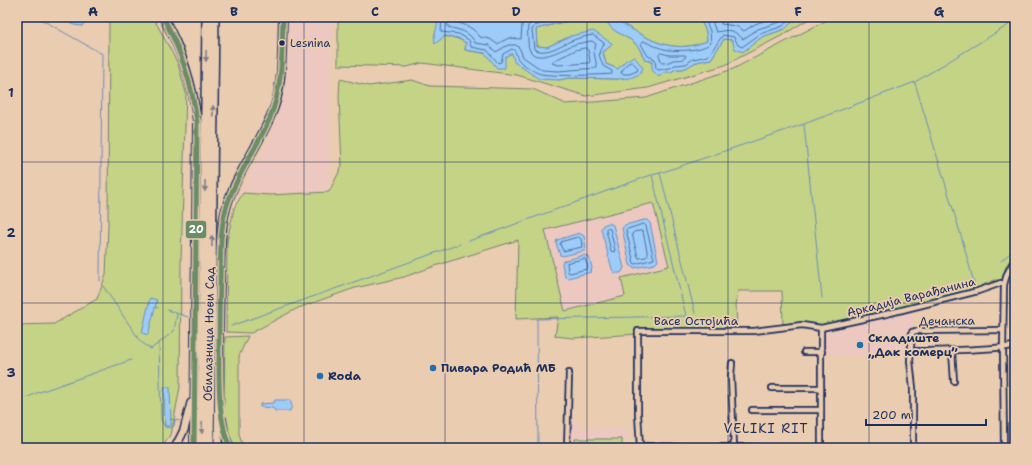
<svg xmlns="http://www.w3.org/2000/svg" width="1032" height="465" viewBox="0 0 1032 465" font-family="'Shantell Sans',sans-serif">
	<rect width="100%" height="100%" fill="#eaccb1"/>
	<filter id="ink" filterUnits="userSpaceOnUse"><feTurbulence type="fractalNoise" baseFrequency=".025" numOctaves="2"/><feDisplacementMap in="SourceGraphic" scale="8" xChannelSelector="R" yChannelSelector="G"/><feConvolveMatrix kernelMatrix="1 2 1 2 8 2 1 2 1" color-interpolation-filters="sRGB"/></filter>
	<g filter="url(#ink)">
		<!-- built -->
		<g fill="#ecc8c0">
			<polygon points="290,17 332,17 329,192 242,192 257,160 266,147 285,93"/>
			<polygon points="653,203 669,266 621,278 625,296 565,311 545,230"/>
			<polygon points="912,310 914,330 908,330 908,353 903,353 903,356 825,355 825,330"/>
			<polygon points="570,421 581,421 581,429 629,429 629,439 575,439 575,447 570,447"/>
		</g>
		<!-- green -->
		<g fill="#c5d387" stroke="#708172" fill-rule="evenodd">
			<polygon points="109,17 153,17 178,64 186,93 181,260 180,387 171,435 161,448 17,448 17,325 54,324 97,299 106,275 108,226"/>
			<path d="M338 17H438V25L434 37C446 36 455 36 466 43L465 50 505 57 512 52 559 80 568 78 618 79 625 61 618 69 606 64 603 52 613 44 571 36 547 47 537 46 536 29C559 23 581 17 605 17 609 32 624 34 635 43 640 48 642 54 645 60 659 63 663 78 676 69 684 70 688 67 694 63 699 61 706 60 711 59L724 39 732 40 743 51 762 37 785 29 791 23 802 17H812L781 36 725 65 648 88 586 96 517 75 422 63 407 67 338 65Z"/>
			<path d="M621 17H707L702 23 706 31 707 41C672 55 650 40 621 23Z"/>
			<path d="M833 17H1015V253L1006 266 1002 280H995L974 289 861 318 824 325 803 322 783 324 782 291H738L736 305 737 328 573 338 555 336 558 317 516 319 518 240 435 266 404 277 355 288 298 308 251 333 226 332 227 241 234 208 243 193 270 195 329 192 342 166 339 96 340 79 369 86 412 80 430 86 533 89 566 104 646 98 733 69ZM653 203 669 266 621 278 625 296 565 311 545 230Z"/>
			<polygon points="248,336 239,356 239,434 243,448 233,448 227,434 224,410 225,337"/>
			<polygon points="575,439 622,439 622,446 629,446 629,448 570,448 570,447 575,447"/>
		</g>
		<!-- water -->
		<g fill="#9dccf9" stroke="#698dbb">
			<polygon points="59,17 87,17 88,18 82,26 74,25"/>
			<path d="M438 17H591L570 20 536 29 537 46 547 47 571 36 593 31 613 44 603 52 606 64 618 69 625 61 634 56 643 68 640 74 630 78 618 79 569 78 559 80 539 79 514 62 512 53 505 57V68H497L485 53 465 50 466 43 458 38 445 36 435 44C433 34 438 27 438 17Z"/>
			<path d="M605 17H621V23C650 40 672 55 707 41L706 31 702 23 707 17H802L791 23 785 29 762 37 743 52 735 49 732 40 724 39 711 59C706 60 699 61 694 63 688 67 684 70 676 69L671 72H665L659 77 652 70V61L645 60C642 54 640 48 635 43 624 34 609 32 605 17Z"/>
			<polygon points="644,220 647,220 650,223 658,261 655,264 634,268 630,265 622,228 625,225"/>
			<polygon points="609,223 613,225 624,268 621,273 614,273 612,269 601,229 603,225"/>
			<polygon points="579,233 584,236 586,249 584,251 563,256 560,255 556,243 557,240"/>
			<polygon points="584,255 589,257 592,268 591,272 568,278 565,277 562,264 563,261"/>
			<polygon points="150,298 157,300 148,335 142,333"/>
			<polygon points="164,387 170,387 171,426 165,426"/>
			<polygon points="275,400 290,400 292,406 290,411 275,411 273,408 260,407 260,404 273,403"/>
		</g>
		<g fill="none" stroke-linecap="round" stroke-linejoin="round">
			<!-- shore -->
			<g stroke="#4f6e9c" stroke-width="1">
				<path d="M442 17 441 32 459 34 469 40 471 47 487 50 498 63 501 62 503 54 512 49C518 52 515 55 518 59 520 63 533 71 538 73 543 77 602 75 612 74V71L603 66C600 57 596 52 604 45V43L593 35C586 36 578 38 571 41 560 45 546 56 534 49L532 30 534 26 566 17"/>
				<path d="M447 17 448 27C459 30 470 31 475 43L489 45 496 52 508 45H516L520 49 523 57 542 70 558 71 597 68 594 52 596 44 592 41C586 42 579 43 573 45 560 50 529 69 528 42 528 36 527 31 528 26L533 21 546 17"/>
				<path d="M453 17 454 22C465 24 474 28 480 37L490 39 497 44 509 38 521 39 522 25 527 17"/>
				<path d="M709 17 707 24 710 31 711 42C705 51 678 51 668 50 659 48 651 45 644 41L642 42 641 44 648 56 655 59 656 68 658 70 670 68 675 65 686 64 693 59 708 56 723 35 734 37 738 45 742 47 760 34 783 26 788 20 794 17"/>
				<path d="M715 17 713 24 716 32C730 30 731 28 743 39L758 29 780 22 784 17"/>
				<polyline points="721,17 721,24 736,26 744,31 755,24 775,17"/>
				<polygon points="586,48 588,50 590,61 589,63 558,65 552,63 553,61 576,50"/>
				<path d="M661 53 669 55H685L686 57C682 61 678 59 673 60 669 62 667 63 662 63L659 55Z"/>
				<polygon points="632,62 638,68 637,71 629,74 622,74 621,72 627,64"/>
				<polygon points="644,224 646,226 654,259 635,264 634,263 626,230"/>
				<polygon points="607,228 610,229 615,250 614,252 611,251 606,230"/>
				<polygon points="641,231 643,232 648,255 646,257 639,258 638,257 632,234 634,232"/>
				<polygon points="579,237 581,239 582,247 563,251 560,244 561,242"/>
				<polygon points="585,259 588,267 587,269 570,273 568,272 567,263"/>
			</g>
			<!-- stream -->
			<g stroke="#698dbb" stroke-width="1">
				<polyline points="37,17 102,54 100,281"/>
				<polyline points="915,83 962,239 974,283 955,287"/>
				<polyline points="804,125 822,298"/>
				<polyline points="469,241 651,175"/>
				<polyline points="1001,261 1015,249"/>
				<polyline points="103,286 141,342 151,349 174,331 177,314"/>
				<polyline points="155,307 158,308"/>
				<polyline points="167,310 188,317"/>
				<polyline points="695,313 660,173 804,124 915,82 1015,21"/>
				<polyline points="231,326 460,244"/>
				<polyline points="159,343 161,420 165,427 172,428 174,426 175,420"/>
				<polyline points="17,402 37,393 131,360"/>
				<polyline points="170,419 180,421"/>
				<polyline points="538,448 537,319 686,316 652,175 660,173"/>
			</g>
			<defs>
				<g id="street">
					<polyline points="1004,285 1007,274 1015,259"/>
					<path d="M911 351C946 351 980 350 1015 346"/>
					<polyline points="952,351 954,381"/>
					<polyline points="804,352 822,352"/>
					<polyline points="732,363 731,376 734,448"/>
					<polyline points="772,388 821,388"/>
					<polyline points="752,410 821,410"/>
					<polyline points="640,446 712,448"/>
					<polyline points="567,448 569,373"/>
					<polyline points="640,448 638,414 638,331 754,331 802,325 821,328 886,314 978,291 1001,283 1004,285 1003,348 1004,448"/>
					<polyline points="716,448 722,447 756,447"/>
					<polyline points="821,448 821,328"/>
					<polyline points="913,448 913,388 910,361 912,332 916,331 1003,330"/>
				</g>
				<g id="primary">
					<path d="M163 17C182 50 193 84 197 122L194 448"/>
					<polyline points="222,419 225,436 230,448"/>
					<polyline points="175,448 184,430 191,403"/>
					<path d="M218 448C219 393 218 339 220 284 220 262 220 239 224 217 232 176 262 144 275 105 283 81 282 43 283 17"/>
				</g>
				<g id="highway">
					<polyline points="202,448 207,17"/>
					<polyline points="209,448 214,17"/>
				</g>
			</defs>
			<!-- street casing -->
			<use href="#street" stroke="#1b2f5e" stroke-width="8"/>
			<!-- primary casing -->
			<use href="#primary" stroke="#1b2f5e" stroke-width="10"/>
			<!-- highway casing -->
			<use href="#highway" stroke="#1b2f5e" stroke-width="12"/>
			<!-- street -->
			<use href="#street" stroke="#eaccb1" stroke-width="4.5"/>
			<!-- primary -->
			<use href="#primary" stroke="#eaccb1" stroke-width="7"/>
			<!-- highway -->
			<use href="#highway" stroke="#eaccb1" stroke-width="9"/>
			<defs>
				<g id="bus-1">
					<path d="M163 17C181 50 192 84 197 122L194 448"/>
					<path d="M230 448C218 418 219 387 219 356 219 331 219 307 220 283 221 257 219 230 227 205 237 174 257 148 270 118 283 86 282 51 283 17"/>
				</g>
			</defs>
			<!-- bus-1 casing -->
			<use href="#bus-1" stroke="#eaccb1" stroke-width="8"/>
			<!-- bus-1 -->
			<use href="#bus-1" stroke="#6a8d66" stroke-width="5"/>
		</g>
		<!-- one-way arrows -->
		<defs><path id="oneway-solid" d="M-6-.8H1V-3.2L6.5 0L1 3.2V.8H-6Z"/></defs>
		<g fill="#827e88">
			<use href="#oneway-solid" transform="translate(206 56) rotate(91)"/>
			<use href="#oneway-solid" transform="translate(213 111) rotate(-89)"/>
			<use href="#oneway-solid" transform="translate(205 186) rotate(91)"/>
			<use href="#oneway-solid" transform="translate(212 241) rotate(-89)"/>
			<use href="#oneway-solid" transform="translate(202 428) rotate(91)"/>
		</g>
	</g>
	<!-- grid -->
	<path fill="none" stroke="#1b2f5e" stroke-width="1" stroke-opacity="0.55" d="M163 17V448M304 17V448M445 17V448M587 17V448M728 17V448M869 17V448M17 162H1015M17 303H1015"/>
	<!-- markers -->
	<circle fill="#1b2f5e" stroke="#eaccb1" stroke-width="1.5" cx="282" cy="43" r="3.5"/>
	<g fill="#1f6fb2" stroke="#eaccb1" stroke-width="1.5">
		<circle cx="860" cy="345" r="4"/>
		<circle cx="433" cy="368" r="4"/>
		<circle cx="320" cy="376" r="4"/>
	</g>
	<g text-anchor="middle" stroke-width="3.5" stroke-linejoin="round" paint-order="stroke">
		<!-- bus labels -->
		<g font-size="11" fill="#1b2f5e" stroke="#eaccb1" text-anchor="start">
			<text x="290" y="47">Lesnina</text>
		</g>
		<!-- street labels -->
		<g font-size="12" fill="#1b2f5e" stroke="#eaccb1">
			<text transform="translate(911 297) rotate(-14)" y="4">Аркадија Варађанина</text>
			<text x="696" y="325">Васе Остојића</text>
			<text transform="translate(947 321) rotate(-1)" y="4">Дечанска</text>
			<text transform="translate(209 334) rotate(-89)" y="4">Обилазница Нови Сад</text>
		</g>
		<!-- poi labels -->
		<g font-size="12" font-weight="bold" fill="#1b2f5e" stroke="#eaccb1" text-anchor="start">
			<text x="868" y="342">Складиште<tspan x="868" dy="14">„Дак комерц”</tspan></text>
			<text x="441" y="372">Пивара Родић МБ</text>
			<text x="328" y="380">Roda</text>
		</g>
		<!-- neighbourhood labels -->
		<g font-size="13" letter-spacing="1" fill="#1b2f5e" stroke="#eaccb1">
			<text x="766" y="433">VELIKI RIT</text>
		</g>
	</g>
	<rect stroke="#eaccb1" stroke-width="1.5" x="185" y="220" width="22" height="19" rx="4" fill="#6a8d66"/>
	<g font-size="11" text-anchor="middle" font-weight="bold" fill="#fff">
		<text x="196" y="233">20</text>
	</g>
	<!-- margin -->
	<rect width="1032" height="465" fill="none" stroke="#eaccb1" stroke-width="44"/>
	<!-- scale -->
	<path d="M866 419v6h120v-6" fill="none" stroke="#1b2f5e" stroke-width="2"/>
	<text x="872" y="419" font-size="12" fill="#1b2f5e" stroke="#eaccb1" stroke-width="3" paint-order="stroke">200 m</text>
	<rect x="22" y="22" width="988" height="421" fill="none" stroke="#1b2f5e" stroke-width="1.5"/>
	<g font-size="13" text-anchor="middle" font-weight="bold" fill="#1b2f5e">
		<text x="93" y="16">A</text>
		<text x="234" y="16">B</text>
		<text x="375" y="16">C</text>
		<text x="516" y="16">D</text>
		<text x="657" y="16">E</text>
		<text x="798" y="16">F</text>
		<text x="939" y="16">G</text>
		<text x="11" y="97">1</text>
		<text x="11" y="237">2</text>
		<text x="11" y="377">3</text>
	</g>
</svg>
